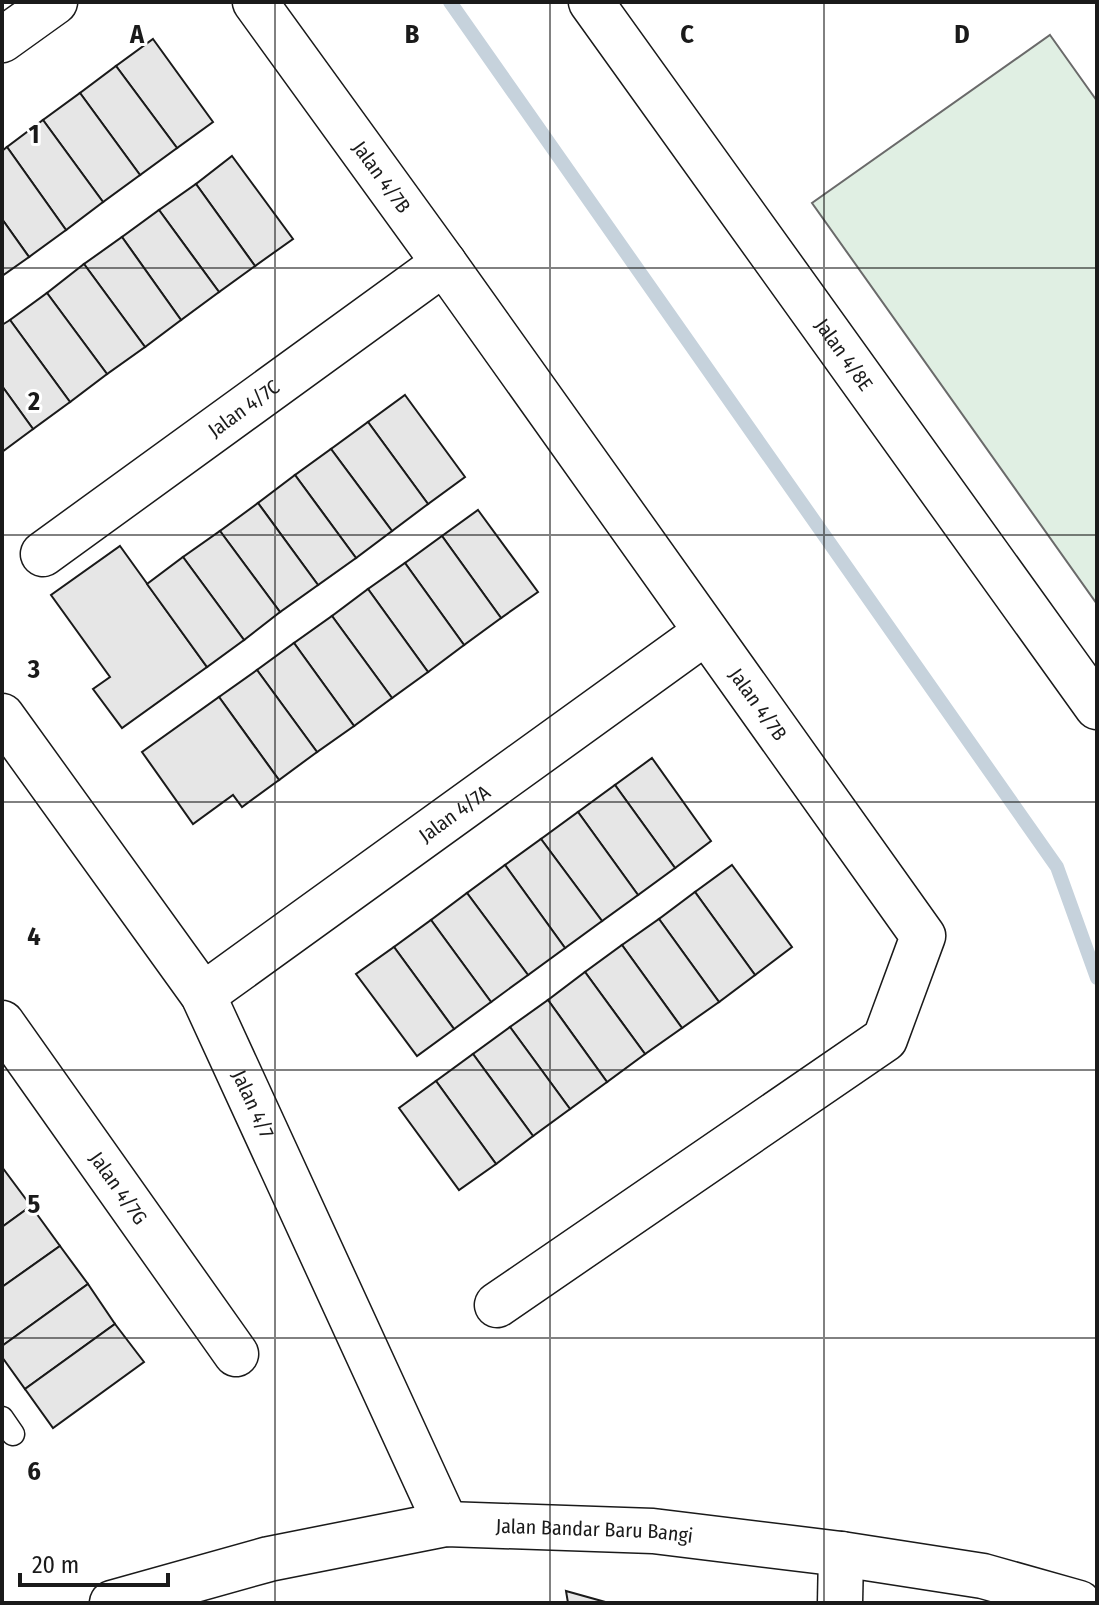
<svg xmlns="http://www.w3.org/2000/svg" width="1099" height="1605" viewBox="0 0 1099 1605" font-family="'Fira Sans Condensed',sans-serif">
	<rect width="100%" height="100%" fill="#fff"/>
	<!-- green -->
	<polygon fill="#e0efe3" stroke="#6a6a6a" stroke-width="2" points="1050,35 1097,101 1097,604 812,203"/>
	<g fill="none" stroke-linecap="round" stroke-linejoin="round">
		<!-- stream -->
		<polyline stroke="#c6d2dc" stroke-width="14" points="450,2 1057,867 1097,978"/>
	</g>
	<!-- building -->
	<g fill="#e6e6e6" stroke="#1a1a1a" stroke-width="2">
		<polygon points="153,39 213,122 177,148 116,66"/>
		<polygon points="116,66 177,148 140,175 80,93"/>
		<polygon points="80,93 140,175 103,202 43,120"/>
		<polygon points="43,120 103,202 66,230 7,147"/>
		<polygon points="7,147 66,230 29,257 2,219 2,151"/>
		<polygon points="232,156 293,239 255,266 196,184"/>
		<polygon points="196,184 255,266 219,292 159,210"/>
		<polygon points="159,210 219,292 181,320 122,237"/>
		<polygon points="2,219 29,257 2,276"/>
		<polygon points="122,237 181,320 145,347 84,264"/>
		<polygon points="84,264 145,347 107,374 47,293"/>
		<polygon points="47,293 107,374 70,402 10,320"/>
		<polygon points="10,320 70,402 33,429 2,386 2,325"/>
		<polygon points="2,386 33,429 2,452"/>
		<polygon points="405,395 465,477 428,504 368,422"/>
		<polygon points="368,422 428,504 392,531 331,449"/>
		<polygon points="331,449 392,531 356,558 295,475"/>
		<polygon points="295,475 356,558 318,585 258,503"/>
		<polygon points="258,503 318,585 280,612 220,531"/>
		<polygon points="478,510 538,592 501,618 442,536"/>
		<polygon points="220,531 280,612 244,640 183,557"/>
		<polygon points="442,536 501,618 464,645 405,563"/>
		<polygon points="120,546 207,667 122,728 93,689 110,677 51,595"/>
		<polygon points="183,557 244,640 207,667 147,584"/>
		<polygon points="405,563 464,645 428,672 368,589"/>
		<polygon points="368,589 428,672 392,698 332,616"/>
		<polygon points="332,616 392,698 354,726 294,643"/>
		<polygon points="294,643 354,726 317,752 257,670"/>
		<polygon points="257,670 317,752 279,780 219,697"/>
		<polygon points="219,697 279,780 242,807 233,795 193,824 142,752"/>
		<polygon points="652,758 711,841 675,868 615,785"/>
		<polygon points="615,785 675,868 638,895 578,812"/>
		<polygon points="578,812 638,895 602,921 541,839"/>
		<polygon points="541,839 602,921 565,948 505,865"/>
		<polygon points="505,865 565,948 528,975 467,893"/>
		<polygon points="732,865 792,947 755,975 695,892"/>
		<polygon points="695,892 755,975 719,1002 659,919"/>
		<polygon points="467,893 528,975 491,1002 431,920"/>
		<polygon points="659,919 719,1002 682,1028 622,945"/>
		<polygon points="431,920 491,1002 454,1029 394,947"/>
		<polygon points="622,945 682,1028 645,1054 585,972"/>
		<polygon points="394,947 454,1029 417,1056 356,974"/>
		<polygon points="585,972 645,1054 607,1082 548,1000"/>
		<polygon points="548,1000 607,1082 570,1109 510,1027"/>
		<polygon points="510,1027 570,1109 533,1136 473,1054"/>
		<polygon points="473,1054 533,1136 496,1164 436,1081"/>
		<polygon points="436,1081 496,1164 459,1190 399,1108"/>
		<polygon points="2,1167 31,1206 2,1227"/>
		<polygon points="31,1206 60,1246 2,1287 2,1227"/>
		<polygon points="60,1246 88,1284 2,1346 2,1287"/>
		<polygon points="88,1284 115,1324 25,1389 2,1357 2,1346"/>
		<polygon points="115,1324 144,1362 53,1428 25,1389"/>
		<polygon points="566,1591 609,1603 568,1603"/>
	</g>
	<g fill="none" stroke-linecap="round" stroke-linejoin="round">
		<defs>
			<polyline id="service" points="2,1418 13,1434"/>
			<g id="minor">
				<path id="s1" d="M255 2 444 263 923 936 885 1039 497 1305"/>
				<path id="s2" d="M591 2 1097 707"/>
				<polyline points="2,40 55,2"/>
				<path id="s3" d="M43 554 444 263"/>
				<path id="s4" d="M203 995 706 632"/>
				<path id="s5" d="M2 1023 236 1354"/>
				<polyline points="840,1603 841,1554"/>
			</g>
			<g id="tertiary">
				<path id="s6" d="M2 716 203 995 446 1524"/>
				<path id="s7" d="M112 1603 269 1559 446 1524 653 1531 841 1554 983 1576 1079 1603"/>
			</g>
		</defs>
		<!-- service casing -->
		<use href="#service" stroke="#1a1a1a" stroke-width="25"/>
		<!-- minor casing -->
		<use href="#minor" stroke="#1a1a1a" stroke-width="47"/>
		<!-- tertiary casing -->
		<use href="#tertiary" stroke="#1a1a1a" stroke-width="47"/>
		<!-- service -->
		<use href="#service" stroke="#fff" stroke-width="22"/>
		<!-- minor -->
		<use href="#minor" stroke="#fff" stroke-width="44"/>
		<!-- tertiary -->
		<use href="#tertiary" stroke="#fff" stroke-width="44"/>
	</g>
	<!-- grid -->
	<path fill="none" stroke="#1a1a1a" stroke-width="2" stroke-opacity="0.55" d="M275 2V1603M550 2V1603M824 2V1603M2 268H1097M2 535H1097M2 802H1097M2 1070H1097M2 1338H1097"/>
	<g text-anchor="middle" stroke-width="6" stroke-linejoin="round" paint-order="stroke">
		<!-- street labels -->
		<g font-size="20" fill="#1a1a1a" stroke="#fff">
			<text dy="7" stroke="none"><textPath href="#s1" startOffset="216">Jalan 4/7B</textPath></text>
			<text dy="7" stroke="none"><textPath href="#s2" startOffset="434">Jalan 4/8E</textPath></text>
			<text dy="7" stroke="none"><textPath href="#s3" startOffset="248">Jalan 4/7C</textPath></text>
			<text dy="7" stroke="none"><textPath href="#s1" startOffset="864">Jalan 4/7B</textPath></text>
			<text dy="7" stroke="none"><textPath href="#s4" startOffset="310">Jalan 4/7A</textPath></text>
			<text dy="7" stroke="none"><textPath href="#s6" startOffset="464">Jalan 4/7</textPath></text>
			<text dy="7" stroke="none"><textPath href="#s5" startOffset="202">Jalan 4/7G</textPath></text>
			<text dy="7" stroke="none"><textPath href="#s7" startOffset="492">Jalan Bandar Baru Bangi</textPath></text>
		</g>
	</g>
	<g font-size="26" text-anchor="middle" font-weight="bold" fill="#1a1a1a" stroke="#fff" stroke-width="6" stroke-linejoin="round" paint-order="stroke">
		<text x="137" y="43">A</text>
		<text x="412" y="43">B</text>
		<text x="687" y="43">C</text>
		<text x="962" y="43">D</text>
		<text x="34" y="143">1</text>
		<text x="34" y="410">2</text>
		<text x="34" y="678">3</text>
		<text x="34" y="945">4</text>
		<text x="34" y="1213">5</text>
		<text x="34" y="1480">6</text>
	</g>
	<!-- border -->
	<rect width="1099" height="1605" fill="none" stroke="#1a1a1a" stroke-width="8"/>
	<!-- scale -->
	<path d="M20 1573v12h148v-12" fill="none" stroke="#1a1a1a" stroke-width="4"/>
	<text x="32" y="1573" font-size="24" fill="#1a1a1a" stroke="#ffffff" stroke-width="6" paint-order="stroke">20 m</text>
</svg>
